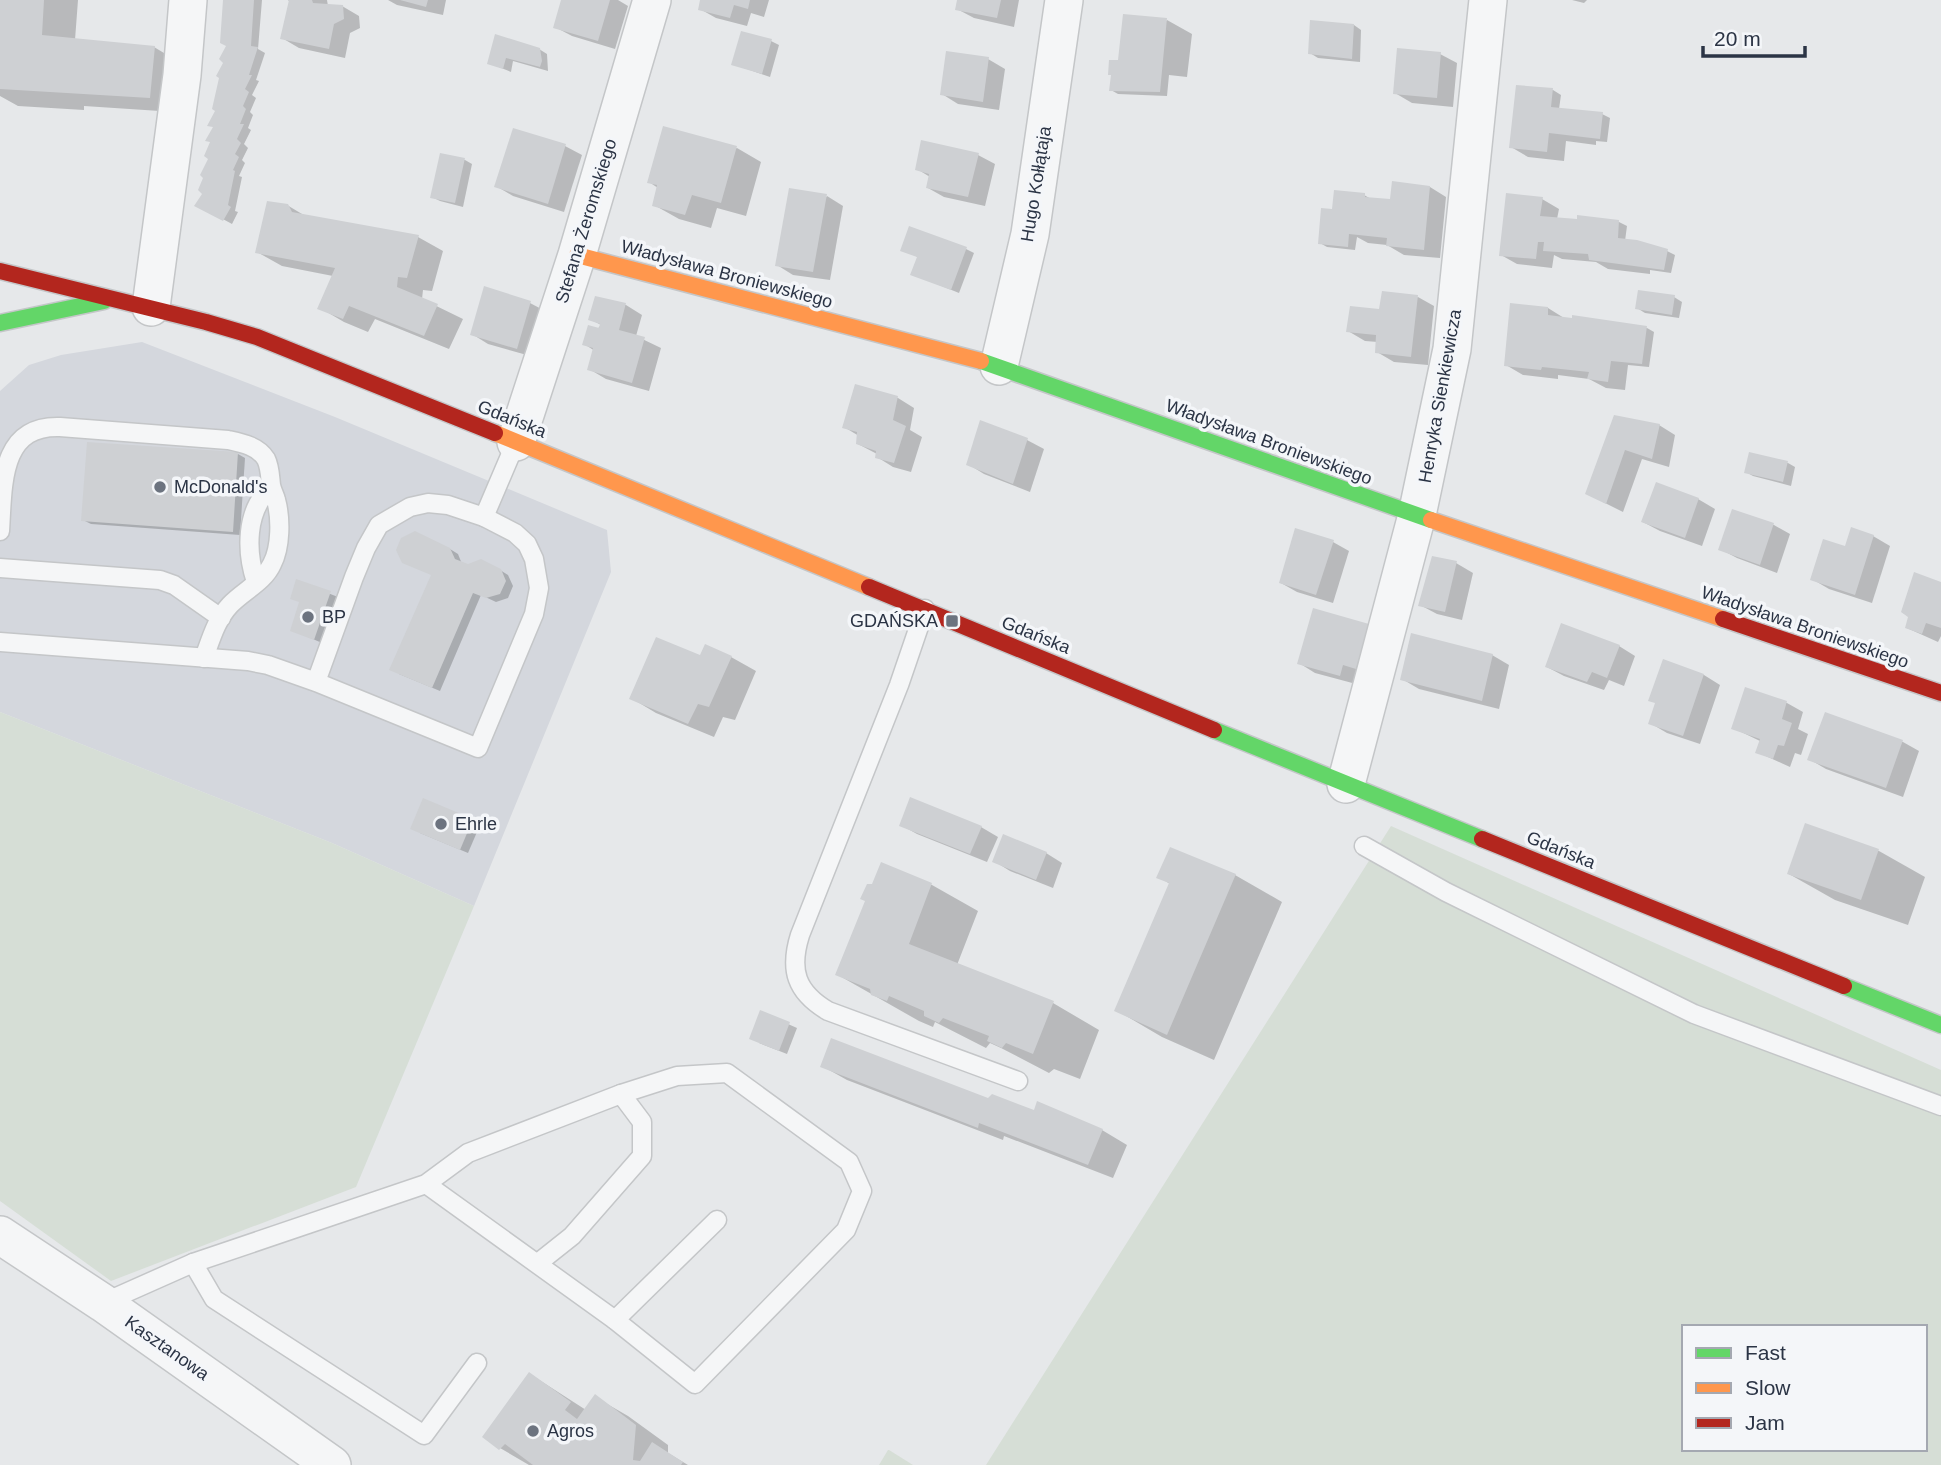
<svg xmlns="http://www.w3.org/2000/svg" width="1941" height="1465" viewBox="0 0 1941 1465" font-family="Arial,sans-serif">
	<rect width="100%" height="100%" fill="#e6e8ea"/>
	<!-- built -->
	<polygon fill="#d4d7dd" points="142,342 335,417 607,530 611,572 474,906 332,843 0,712 0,391 29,365 61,355"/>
	<!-- green -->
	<g fill="#d6ded6" fill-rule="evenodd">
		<polygon points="0,712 332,843 474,906 356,1187 111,1281 0,1201"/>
		<path d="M1391 826 1941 1070V1465H986ZM1684 1327H1925V1449H1684Z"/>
		<polygon points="888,1450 889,1450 913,1465 879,1465"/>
	</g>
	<!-- shadow -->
	<g fill="#0003">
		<polygon points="0,0 78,0 75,40 154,47 179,62 175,112 84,106 84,110 18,106 0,96"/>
		<polygon points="225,0 262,0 258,49 265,53 256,80 259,81 252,95 256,98 250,112 253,115 248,128 251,130 244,144 248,148 242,160 245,163 239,176 242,177 235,211 238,212 232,224 197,205 204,194 228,45"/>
		<polygon points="288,0 327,0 328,6 342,6 359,16 360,28 350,33 345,58 299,48 282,38 290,2"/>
		<polygon points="388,0 446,0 443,15 397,5"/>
		<polygon points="563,0 618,0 628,6 615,49 572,36 555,27"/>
		<polygon points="702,0 769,0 764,17 751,13 747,26 716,18 700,9"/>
		<polygon points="959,0 1019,0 1014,27 974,18 957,9"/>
		<polygon points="1572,0 1587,0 1584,3"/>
		<polygon points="1167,20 1192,34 1187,77 1169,75 1167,96 1118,94 1111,90"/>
		<polygon points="1354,25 1361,30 1360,62 1318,58 1310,53"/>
		<polygon points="496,37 539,49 547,54 548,71 513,61 511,72 489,63"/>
		<polygon points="771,41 779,45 770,77 733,64"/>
		<polygon points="1440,54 1457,63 1453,107 1412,103 1395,93"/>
		<polygon points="988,59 1005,69 999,110 958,104 942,94"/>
		<polygon points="1517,86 1553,90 1561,95 1559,109 1602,114 1610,118 1607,142 1596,141 1596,145 1566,141 1564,161 1528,157 1511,147"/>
		<polygon points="565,146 582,155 564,212 513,196 496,186"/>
		<polygon points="737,148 761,162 746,216 717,208 711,228 679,219 654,205 658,188 649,182"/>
		<polygon points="442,155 465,160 472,164 463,207 440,201 432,197"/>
		<polygon points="978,155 995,164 985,206 944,197 928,188 930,177 917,169"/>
		<polygon points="1430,187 1446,197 1440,258 1404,255 1387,245 1368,243 1357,237 1355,250 1327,247 1320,243 1334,211 1364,195 1371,199 1392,201"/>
		<polygon points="827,196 843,206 830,280 793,275 777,265"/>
		<polygon points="1542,199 1559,209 1557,219 1619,222 1627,226 1625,241 1667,251 1675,255 1671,273 1650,270 1650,274 1608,269 1596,262 1562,259 1554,255 1552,268 1517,264 1501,255"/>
		<polygon points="287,205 307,217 418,237 443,251 432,291 423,290 422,299 463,319 449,349 375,319 368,332 344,322 320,308 333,276 282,266 257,252"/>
		<polygon points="966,249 974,253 959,293 912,274 918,257 902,250"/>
		<polygon points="1418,297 1434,306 1428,365 1394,362 1377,352 1378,342 1365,341 1348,331 1381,311"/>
		<polygon points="1674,297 1682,302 1679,318 1645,313 1637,308"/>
		<polygon points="596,298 626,305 642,315 636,336 661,348 649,391 606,379 589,369 595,351 584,344 601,325 590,319"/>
		<polygon points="530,303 547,312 534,357 488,344 472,334"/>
		<polygon points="1548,308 1564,318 1647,328 1654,332 1649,367 1628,365 1625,390 1606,388 1589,379 1558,375 1558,379 1523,375 1506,365"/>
		<polygon points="856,386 898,398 914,408 910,430 922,437 911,472 893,467 877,457 877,454 858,444 859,436 844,427"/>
		<polygon points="1616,417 1659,425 1675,435 1669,467 1642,459 1623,512 1603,502"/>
		<polygon points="1027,440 1044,449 1030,492 984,474 968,464"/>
		<polygon points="238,454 245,458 240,535 91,524 83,520"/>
		<polygon points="1750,454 1788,463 1795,467 1791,486 1753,476 1746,472"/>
		<polygon points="1698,499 1715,509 1702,546 1660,531 1643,522"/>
		<polygon points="1733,511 1774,525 1790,534 1777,573 1737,558 1720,549"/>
		<polygon points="1873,536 1890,546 1872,603 1829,589 1812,579 1846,548"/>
		<polygon points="1333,542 1349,551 1333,603 1297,592 1281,583"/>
		<polygon points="450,549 458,554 462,564 500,570 508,575 513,586 508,598 496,602 481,595 440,691 399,674"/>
		<polygon points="1456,563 1473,573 1462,620 1437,614 1420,605"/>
		<polygon points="297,581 338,597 322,643 292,630 301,603"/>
		<polygon points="1941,584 1941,636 1938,642 1907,628"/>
		<polygon points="1315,610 1369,626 1385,635 1356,684 1315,673 1299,663"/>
		<polygon points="1619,646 1635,656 1624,686 1609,680 1604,690 1564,676 1547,667"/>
		<polygon points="1492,655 1509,665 1499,709 1419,689 1402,679"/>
		<polygon points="701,657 731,657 756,671 735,720 723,717 714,737 656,713 631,698"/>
		<polygon points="1664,661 1704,675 1720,685 1700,744 1667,733 1650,723 1657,704"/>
		<polygon points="1746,689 1787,703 1803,712 1798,729 1808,734 1801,755 1795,753 1790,767 1757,752 1760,741 1733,728"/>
		<polygon points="1826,714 1903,742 1919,751 1903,797 1826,769 1809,759"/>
		<polygon points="472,820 480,825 468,853 420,833"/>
		<polygon points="901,825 981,827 998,837 987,862 917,834"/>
		<polygon points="1806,826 1879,851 1925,877 1908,925 1835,900 1789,874"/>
		<polygon points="1046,853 1062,863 1053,888 1010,871 994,861"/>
		<polygon points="882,864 932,885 978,911 957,965 1053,1003 1099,1030 1080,1079 1054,1069 1049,1073 1001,1048 990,1043 986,1048 935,1022 933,1027 919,1021 838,975"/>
		<polygon points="1235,875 1282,902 1214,1060 1162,1037 1116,1010 1170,884 1159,877"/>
		<polygon points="761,1012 797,1028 787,1054 759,1043"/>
		<polygon points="822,1066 989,1100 1102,1130 1127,1145 1113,1178 1004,1136 1003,1140 847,1080"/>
		<polygon points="530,1374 586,1410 595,1397 628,1416 668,1445 668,1453 688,1465 529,1465 500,1448"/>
	</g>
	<!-- building -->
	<g fill="#ced0d3">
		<polygon points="0,0 44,0 42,35 155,46 150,98 0,89"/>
		<polygon points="223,0 254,0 251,46 258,47 249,75 252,75 245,89 249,92 243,106 246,109 240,124 244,124 237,139 241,143 235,154 239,157 233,170 235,171 228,205 231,207 223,221 194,206 202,194 198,190 203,178 200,175 208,159 204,156 210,142 205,141 213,127 207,126 215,111 212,109 219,78 216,76 223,63 219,59 226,46 220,43"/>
		<polygon points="289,0 312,0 313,3 343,5 344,19 334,24 329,49 280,39"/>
		<polygon points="400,0 428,0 426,7"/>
		<polygon points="561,0 610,0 598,41 553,28"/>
		<polygon points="700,0 750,0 748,9 734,5 730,18 698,10"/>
		<polygon points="957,0 1001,0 997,18 955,10"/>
		<polygon points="1123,14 1167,18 1160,92 1109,91 1111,75 1108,75 1109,60 1118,60"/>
		<polygon points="1310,20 1354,24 1352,59 1308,54"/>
		<polygon points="741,31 772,39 762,74 731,65"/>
		<polygon points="495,34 540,48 542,61 540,67 506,58 503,69 487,64"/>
		<polygon points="1397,48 1441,52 1437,98 1393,94"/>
		<polygon points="946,51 989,57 983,102 940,95"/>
		<polygon points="1516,85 1553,88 1551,107 1603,112 1600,139 1549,133 1547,152 1509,148"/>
		<polygon points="663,126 737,146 721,203 692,195 685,215 652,206 657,185 647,183"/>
		<polygon points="513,128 566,144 548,204 494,187"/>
		<polygon points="921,140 979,153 968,197 926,188 929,174 915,170"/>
		<polygon points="440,153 465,158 455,203 430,198"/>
		<polygon points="1392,181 1430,186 1424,250 1386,246 1387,238 1349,234 1348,247 1318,244 1321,208 1332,209 1334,190 1365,193 1365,197 1390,199"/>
		<polygon points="789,188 827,194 813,272 775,266"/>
		<polygon points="1506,193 1543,197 1540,216 1577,219 1577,215 1619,220 1618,238 1637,240 1668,249 1664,270 1589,260 1588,254 1543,251 1544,242 1538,242 1536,259 1499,256"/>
		<polygon points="267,201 288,204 292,212 419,235 407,278 398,277 397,287 438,304 424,336 349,306 343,319 317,309 335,268 255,253"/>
		<polygon points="909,226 967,247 951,290 910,275 917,257 900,251"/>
		<polygon points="484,286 531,301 517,349 470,335"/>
		<polygon points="1638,290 1675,295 1672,315 1635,309"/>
		<polygon points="1382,291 1418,295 1411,357 1375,353 1376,335 1346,332 1350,306 1379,309"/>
		<polygon points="595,296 626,303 619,330 645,337 632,383 587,370 593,348 582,345 588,325 599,328 600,324 588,320"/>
		<polygon points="1510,303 1548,307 1548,315 1572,318 1572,315 1647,326 1642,364 1611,361 1608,382 1587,379 1589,372 1542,367 1541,370 1504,366"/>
		<polygon points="855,384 898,396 893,420 906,426 894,463 875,458 876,451 856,444 857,432 842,428"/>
		<polygon points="1614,415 1660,424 1652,459 1625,450 1606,504 1585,494"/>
		<polygon points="980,420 1028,438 1013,484 966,465"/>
		<polygon points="87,442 238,452 233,532 81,521"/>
		<polygon points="1749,452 1788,461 1783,482 1744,473"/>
		<polygon points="1656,482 1699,498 1685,538 1641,522"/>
		<polygon points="1732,509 1774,523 1760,565 1718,550"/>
		<polygon points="1851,527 1874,535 1855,595 1810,580 1823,539 1845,546"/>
		<polygon points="1295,528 1334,540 1316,595 1279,583"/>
		<polygon points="415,531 450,548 455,559 468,564 481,559 501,569 506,581 500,594 486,598 473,593 432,688 389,670 431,575 402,563 396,550 401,538"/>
		<polygon points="1432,556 1457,561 1445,612 1418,606"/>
		<polygon points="1914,572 1941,582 1941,628 1926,623 1922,634 1905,628 1908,617 1901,612"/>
		<polygon points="296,579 331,591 314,640 290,631 299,602 290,599"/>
		<polygon points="1313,608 1369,624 1356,669 1343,665 1340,676 1297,664"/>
		<polygon points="1561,623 1620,645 1607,678 1592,672 1587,682 1545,667"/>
		<polygon points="1411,633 1493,654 1482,701 1400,680"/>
		<polygon points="656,637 700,655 705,644 732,656 709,707 698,704 688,724 629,699"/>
		<polygon points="1663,659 1704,674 1683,736 1648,724 1655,703 1648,701"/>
		<polygon points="1745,687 1787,701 1782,719 1792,723 1784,746 1778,745 1773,759 1755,753 1760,739 1731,729"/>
		<polygon points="1825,712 1903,740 1886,788 1807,760"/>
		<polygon points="910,797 982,826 970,854 899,826"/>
		<polygon points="423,798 473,819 460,850 410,829"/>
		<polygon points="1805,823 1879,849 1861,900 1787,874"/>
		<polygon points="1003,834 1047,852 1036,880 992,862"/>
		<polygon points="1170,847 1236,874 1167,1035 1114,1011 1169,883 1156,878"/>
		<polygon points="881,862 932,883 909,944 1054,1001 1033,1054 1006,1043 1002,1048 987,1041 989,1036 943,1018 939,1023 924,1016 924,1011 889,996 887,1001 871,995 870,989 835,975 865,901 860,899 867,884 872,884"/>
		<polygon points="760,1010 790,1022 779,1051 749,1039"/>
		<polygon points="831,1038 988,1098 992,1094 1034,1110 1037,1101 1103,1129 1088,1165 979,1123 978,1128 820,1067"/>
		<polygon points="529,1372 571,1402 565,1410 577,1419 595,1394 636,1425 633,1460 640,1461 652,1442 683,1462 681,1465 533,1465 505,1444 499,1450 482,1437"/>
	</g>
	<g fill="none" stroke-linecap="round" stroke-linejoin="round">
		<defs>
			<g id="lane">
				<polyline points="484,517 516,442"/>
				<path d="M0 531C3 484 0 425 60 427L228 440C242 443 258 446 266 459 270 467 270 476 271 485 272 491 275 495 276 500 281 518 281 547 272 564 264 582 243 591 230 605 216 620 211 639 204 658"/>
				<polyline points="0,568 160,580 174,585 221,618"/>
				<path d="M256 582C246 552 245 510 271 488"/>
				<path d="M925 609 899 685 800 935C789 970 796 992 828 1011L1018 1081"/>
				<polyline points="0,642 248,661 268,665 316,682 478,748 534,614 539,588 534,559 527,544 515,533 484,517 448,505 428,503 410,507 379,525 366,548 354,577 316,682"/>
				<polyline points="1364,846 1446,892 1694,1014 1941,1106"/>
				<polyline points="193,1263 214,1299 424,1435 477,1363"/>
				<polyline points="538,1263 572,1236 642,1156 642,1122 621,1094"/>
				<polyline points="103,1303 193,1263 426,1184 615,1320 695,1384 846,1230 862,1191 849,1162 727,1073 677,1076 621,1094 468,1153 426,1184"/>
				<polyline points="615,1320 717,1220"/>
			</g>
			<g id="street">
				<polyline points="151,307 182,75 188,0"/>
				<polyline points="999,366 1030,234 1064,0"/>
				<polyline points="516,442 577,255 652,0"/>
				<polyline points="1346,784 1417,515 1452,349 1488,0"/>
				<polyline points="0,1235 103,1303 332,1465"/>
			</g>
			<g id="fast">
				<polyline points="0,323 104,301"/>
				<polyline points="981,361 1431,520"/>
				<polyline points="1214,730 1482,839"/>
				<polyline points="1844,986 1941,1025"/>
			</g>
			<g id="slow">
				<polyline points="577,255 981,361"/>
				<polyline points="495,433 869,587"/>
				<polyline points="1431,520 1723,619"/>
			</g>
			<g id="jam">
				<polyline points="0,271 206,322 257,337 495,433"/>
				<polyline points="869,587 1214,730"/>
				<polyline points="1723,619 1941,693"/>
				<polyline points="1482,839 1844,986"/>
			</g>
		</defs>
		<!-- lane casing -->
		<use href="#lane" stroke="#c4c6c8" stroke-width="21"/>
		<!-- street casing -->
		<use href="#street" stroke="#c4c6c8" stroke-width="40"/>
		<!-- fast casing -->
		<use href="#fast" stroke="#c4c6c8" stroke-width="19"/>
		<!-- slow casing -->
		<use href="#slow" stroke="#c4c6c8" stroke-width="19"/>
		<!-- jam casing -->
		<use href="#jam" stroke="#c4c6c8" stroke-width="19"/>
		<!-- lane -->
		<use href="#lane" stroke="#f5f6f7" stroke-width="18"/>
		<!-- street -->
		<use href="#street" stroke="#f5f6f7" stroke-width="37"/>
		<!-- fast -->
		<use href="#fast" stroke="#63d668" stroke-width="16"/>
		<!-- slow -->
		<use href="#slow" stroke="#ff974d" stroke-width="16"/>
		<!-- jam -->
		<use href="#jam" stroke="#b3261e" stroke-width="16"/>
	</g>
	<!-- markers -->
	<g fill="#6c737f" stroke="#f4f6f9" stroke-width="2.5">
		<circle cx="160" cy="487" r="7"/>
		<circle cx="308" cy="617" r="7"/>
		<rect x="945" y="614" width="14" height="14" rx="3.5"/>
		<circle cx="441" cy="824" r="7"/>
		<circle cx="533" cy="1431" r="7"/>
	</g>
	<g text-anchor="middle" stroke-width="7" stroke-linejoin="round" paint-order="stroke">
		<!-- street labels -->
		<g font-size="18" fill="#2b3445" stroke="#f4f6f9">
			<text transform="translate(1036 184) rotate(-81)" y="6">Hugo Kołłątaja</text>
			<text transform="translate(586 221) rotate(-73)" y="6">Stefana Żeromskiego</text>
			<text transform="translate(727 274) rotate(15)" y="6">Władysława Broniewskiego</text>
			<text transform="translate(1440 396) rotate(-80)" y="6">Henryka Sienkiewicza</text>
			<text transform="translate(512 419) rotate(22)" y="6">Gdańska</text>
			<text transform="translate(1269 442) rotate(20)" y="6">Władysława Broniewskiego</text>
			<text transform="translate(1805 627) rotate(19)" y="6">Władysława Broniewskiego</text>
			<text transform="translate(1036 635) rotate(22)" y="6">Gdańska</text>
			<text transform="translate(1561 850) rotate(22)" y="6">Gdańska</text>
			<text transform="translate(167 1348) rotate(35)" y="6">Kasztanowa</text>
		</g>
		<!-- poi labels -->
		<g font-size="18" fill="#2b3445" stroke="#f4f6f9" text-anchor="start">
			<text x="174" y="493">McDonald's</text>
			<text x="322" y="623">BP</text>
			<text x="938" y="627" text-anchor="end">GDAŃSKA</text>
			<text x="455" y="830">Ehrle</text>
			<text x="547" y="1437">Agros</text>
		</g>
	</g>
	<!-- legend -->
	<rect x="1682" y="1325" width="245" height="126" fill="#f4f6f9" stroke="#a4a8b1" stroke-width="2"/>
	<rect x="1696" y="1348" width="35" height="10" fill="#63d668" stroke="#a4a8b1" stroke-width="2"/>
	<text x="1745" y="1360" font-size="21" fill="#2b3445">Fast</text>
	<rect x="1696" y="1383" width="35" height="10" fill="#ff974d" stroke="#a4a8b1" stroke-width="2"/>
	<text x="1745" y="1395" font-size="21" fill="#2b3445">Slow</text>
	<rect x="1696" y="1418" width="35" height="10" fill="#b3261e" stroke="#a4a8b1" stroke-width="2"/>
	<text x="1745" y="1430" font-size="21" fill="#2b3445">Jam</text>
	<!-- scale -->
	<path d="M1703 46v10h102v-10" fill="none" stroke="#2b3445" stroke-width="3.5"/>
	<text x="1714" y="46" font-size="21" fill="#2b3445" stroke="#f4f6f9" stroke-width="5" paint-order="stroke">20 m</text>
</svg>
